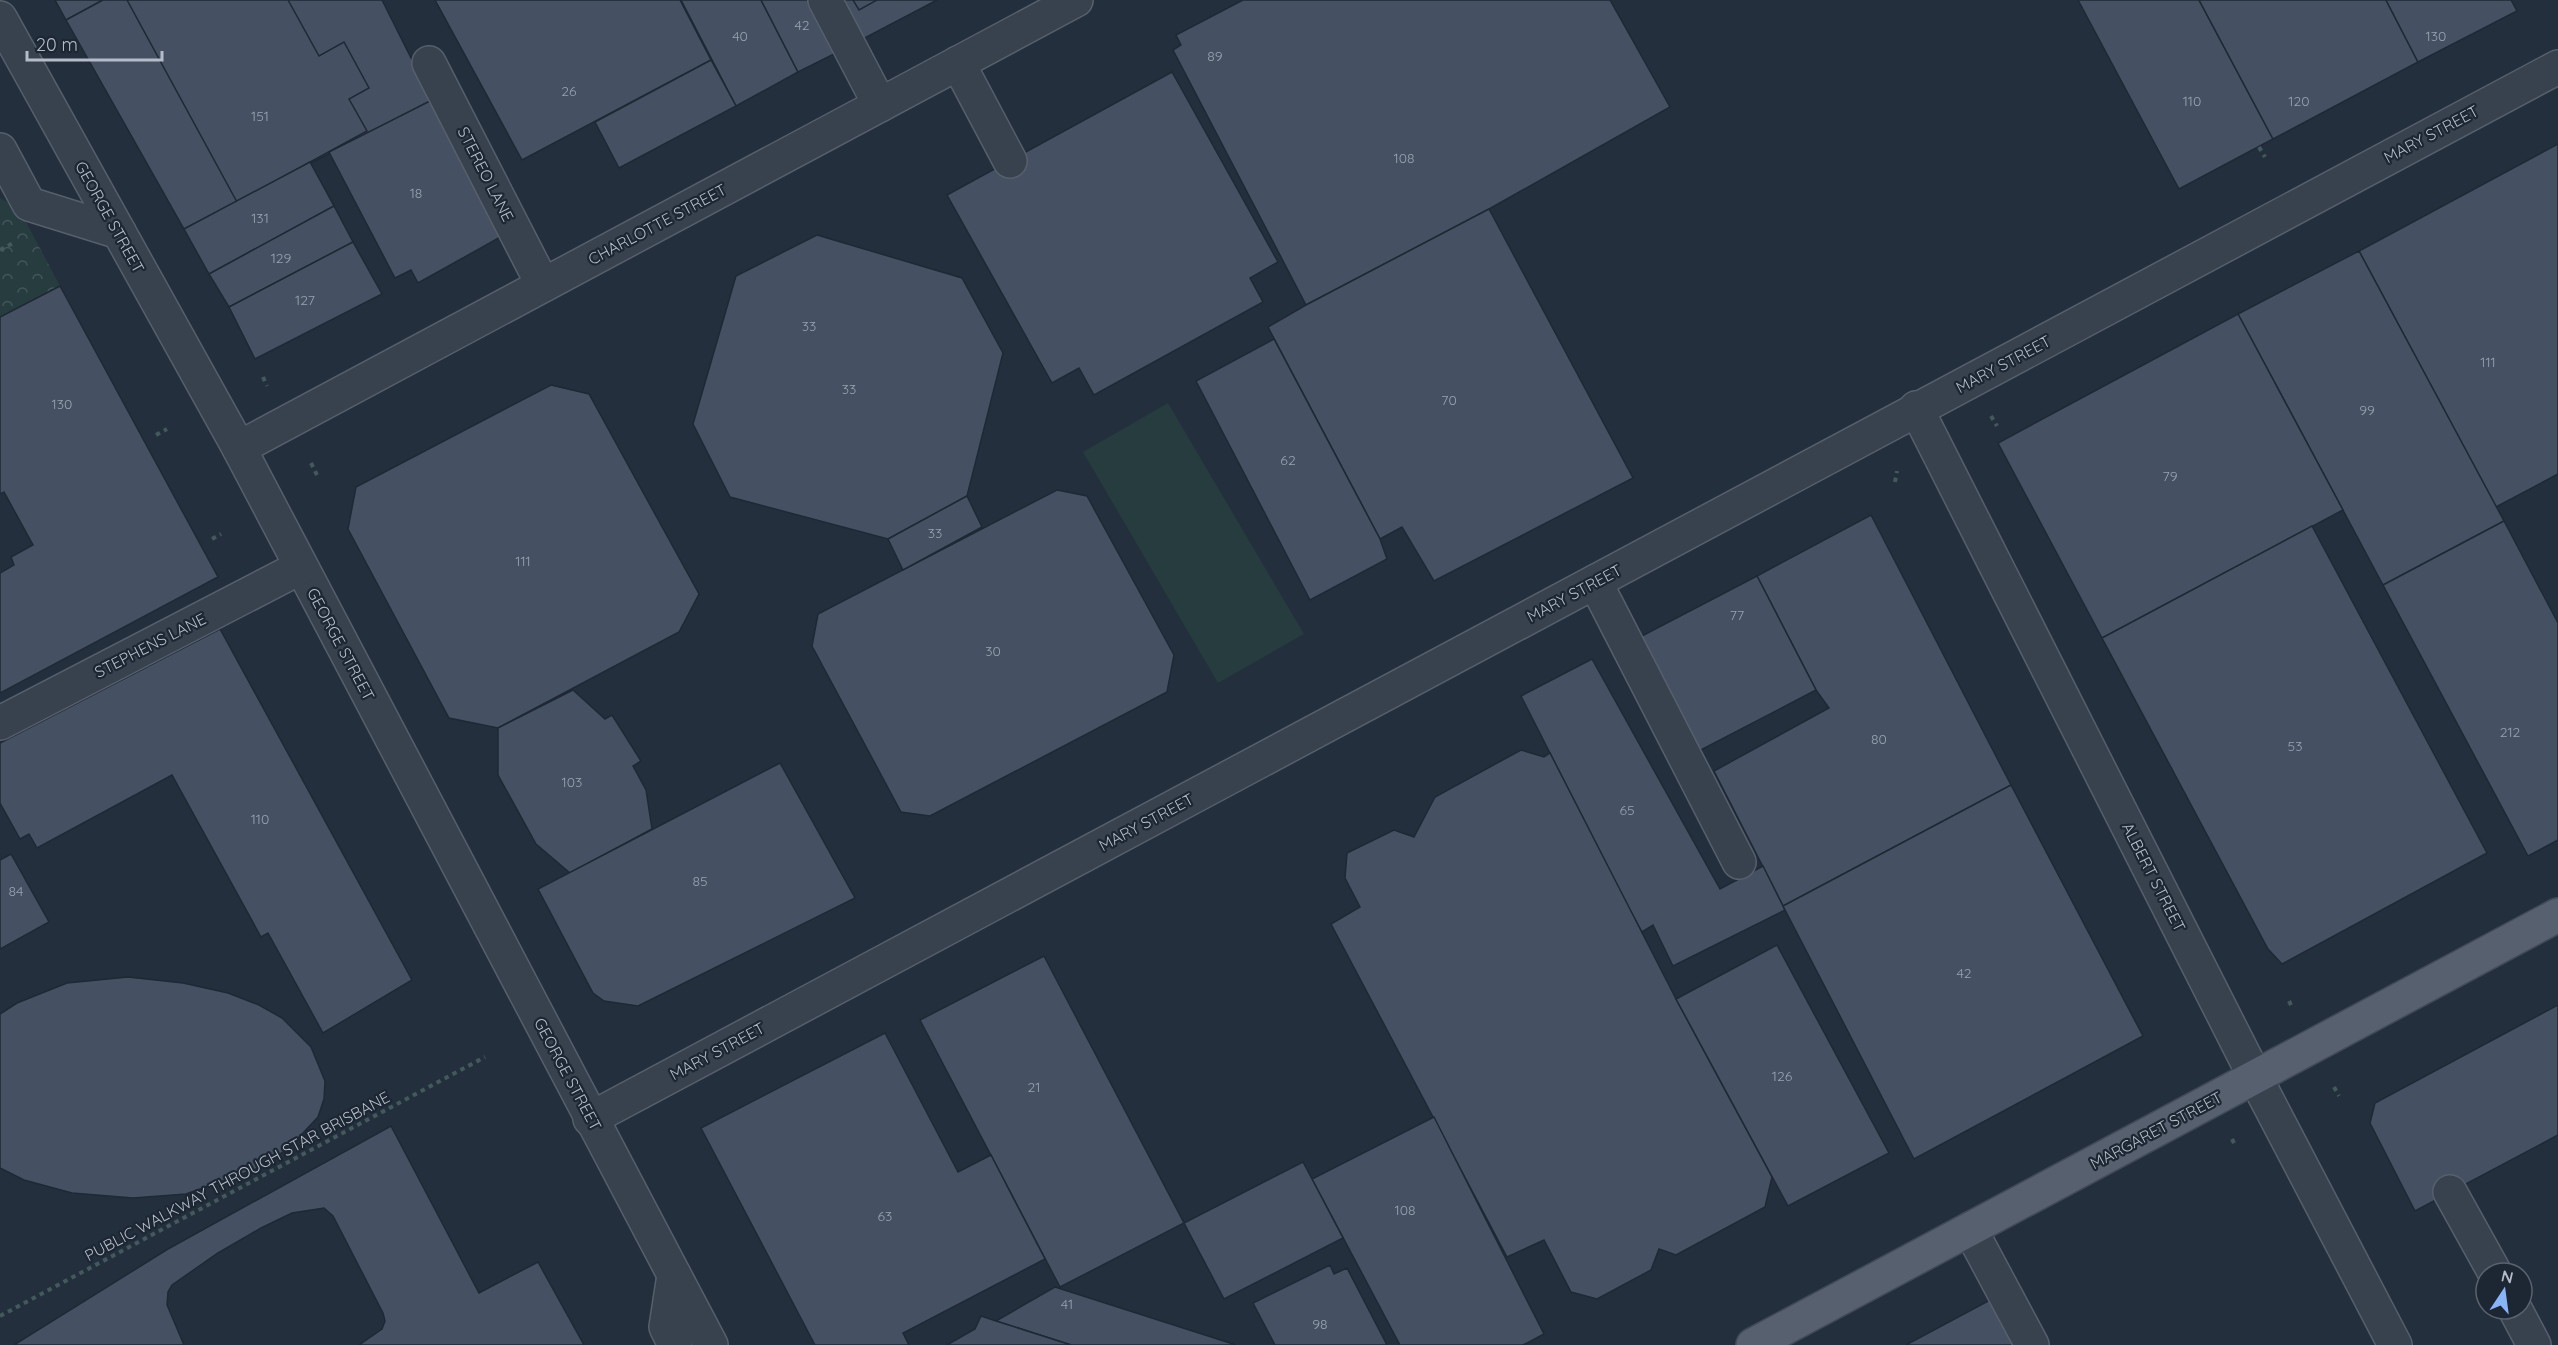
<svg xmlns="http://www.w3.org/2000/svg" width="2558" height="1345" viewBox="0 0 2558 1345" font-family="Quicksand,sans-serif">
	<defs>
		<pattern id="park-crowns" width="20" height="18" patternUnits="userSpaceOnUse" patternTransform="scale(1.5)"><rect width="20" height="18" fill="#263c3f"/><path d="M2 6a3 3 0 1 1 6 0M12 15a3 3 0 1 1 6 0" fill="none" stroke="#435659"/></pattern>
	</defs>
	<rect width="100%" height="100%" fill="#242f3e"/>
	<!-- green -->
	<polygon fill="#263c3f" points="1168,403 1304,634 1218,683 1083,452"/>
	<!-- park -->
	<polygon fill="url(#park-crowns)" points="0,198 19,209 60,286 0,317"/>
	<!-- building -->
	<g fill="#455162" stroke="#1f2835" stroke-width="1.5">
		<polygon points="55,0 103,0 66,20"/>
		<polygon points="103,0 382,0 432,100 184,229 66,20"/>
		<polygon points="127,0 288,0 319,56 344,42 369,88 349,99 367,131 237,202"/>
		<polygon points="435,0 680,0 711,60 522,160"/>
		<polygon points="681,0 761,0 798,72 736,106"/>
		<polygon points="761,0 816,0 842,50 798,72"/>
		<polygon points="837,0 937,0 859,41"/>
		<polygon points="853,0 877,0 859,10"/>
		<polygon points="1243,0 1610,0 1670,107 1489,209 1306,305 1173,50 1181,45 1176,35"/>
		<polygon points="2078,0 2199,0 2273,139 2179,189"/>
		<polygon points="2199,0 2386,0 2418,62 2273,139"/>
		<polygon points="2386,0 2511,0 2517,11 2418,62"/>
		<polygon points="711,60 736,106 619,168 595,122"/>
		<polygon points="1172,72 1278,262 1250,278 1263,302 1094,395 1079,368 1052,383 947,195"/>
		<polygon points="432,100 504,235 418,283 411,270 395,278 329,152"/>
		<polygon points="2558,144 2558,474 2496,507 2359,251"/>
		<polygon points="310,162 334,206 209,274 184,229"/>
		<polygon points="334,206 353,242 229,307 209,274"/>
		<polygon points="1489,209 1633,478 1434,581 1402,527 1380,539 1268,327 1306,305"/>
		<polygon points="817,235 962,278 1003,353 967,496 888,539 730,497 693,424 736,276"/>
		<polygon points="353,242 382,294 255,359 229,307"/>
		<polygon points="2359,251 2504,521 2383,585 2238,314"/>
		<polygon points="60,286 218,577 0,693 0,573 14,565 11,557 33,545 4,492 0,494 0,317"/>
		<polygon points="2238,314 2343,510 2102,638 1998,443"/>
		<polygon points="1274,339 1380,539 1387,559 1310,600 1196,381"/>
		<polygon points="551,385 589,394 699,594 679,632 498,728 449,718 348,529 356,487"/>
		<polygon points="1057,490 1087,496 1174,655 1167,692 930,816 901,812 812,646 818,614"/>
		<polygon points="967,496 982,527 903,570 888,539"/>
		<polygon points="1871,515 2011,785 1783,906 1714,771 1829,708 1816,690 1757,576"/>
		<polygon points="2504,521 2558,623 2558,840 2528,856 2383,585"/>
		<polygon points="2312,526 2487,853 2282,964 2268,949 2102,638"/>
		<polygon points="1757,576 1816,690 1697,752 1638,638"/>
		<polygon points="220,629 412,980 323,1033 268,933 261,937 172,775 37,848 29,834 20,839 0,803 0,743"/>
		<polygon points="1592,659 1720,889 1763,866 1785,910 1673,966 1653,925 1642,932 1624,899 1521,696"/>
		<polygon points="573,690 605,719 612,715 641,761 633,766 646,790 652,829 570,873 536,844 498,775 498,728"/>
		<polygon points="1521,750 1544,757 1550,753 1676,999 1772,1177 1765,1207 1676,1255 1659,1249 1651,1270 1597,1299 1571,1292 1544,1240 1507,1257 1331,924 1360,907 1345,878 1347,853 1394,830 1414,837 1435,797"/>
		<polygon points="780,763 855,898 638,1006 604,1001 593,993 538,889"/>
		<polygon points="2011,785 2143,1036 1914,1159 1783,906"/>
		<polygon points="11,854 49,922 0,949 0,860"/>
		<polygon points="1777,945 1889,1153 1788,1206 1676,999"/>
		<polygon points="1044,956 1184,1223 1060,1287 920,1020"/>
		<polygon points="128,977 183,983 228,993 259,1005 282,1018 311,1047 325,1081 324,1099 318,1117 288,1149 256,1169 186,1194 133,1198 72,1193 24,1180 0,1168 0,1014 17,1003 67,983"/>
		<polygon points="2558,1005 2558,1135 2415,1211 2370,1123 2375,1103"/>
		<polygon points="885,1033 958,1172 991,1155 1045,1259 903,1333 909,1345 815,1345 701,1128"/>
		<polygon points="1434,1117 1544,1334 1523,1345 1400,1345 1312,1179"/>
		<polygon points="391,1126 479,1293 538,1262 584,1345 359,1345 382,1329 385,1321 383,1313 333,1216 324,1208 292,1213 261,1228 218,1253 172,1285 168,1292 167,1305 184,1345 14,1345 168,1249"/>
		<polygon points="1303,1162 1343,1238 1224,1299 1184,1223"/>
		<polygon points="1330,1265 1334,1274 1347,1268 1387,1345 1275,1345 1253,1303"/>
		<polygon points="1055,1287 1236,1345 1071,1345 996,1321"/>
		<polygon points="1990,1300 2014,1345 1906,1345"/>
		<polygon points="981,1316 996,1321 1071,1345 947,1345 975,1329"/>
	</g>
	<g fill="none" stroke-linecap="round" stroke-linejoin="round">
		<defs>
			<g id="minor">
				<polyline points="825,0 880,105"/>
				<polyline points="0,18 239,448 711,1345"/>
				<polyline points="429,63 543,285"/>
				<polyline points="958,63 1010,161"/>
				<polyline points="0,150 29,204 119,232"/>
				<polyline points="1916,408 2255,1077 2395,1345"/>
				<polyline points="239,448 1076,0"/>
				<polyline points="1595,582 1739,862"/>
				<polyline points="0,723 301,567"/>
				<polyline points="590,1119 2558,67"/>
				<polyline points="2450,1192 2495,1273"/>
				<polyline points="1970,1229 2032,1345"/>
				<polyline points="674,1275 666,1327 675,1345"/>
				<polyline points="2515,1309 2534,1345"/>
			</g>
			<polyline id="major" points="1753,1345 2558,915"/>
		</defs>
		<!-- minor casing -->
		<use href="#minor" stroke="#565f6c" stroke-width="36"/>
		<!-- major casing -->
		<use href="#major" stroke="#414a57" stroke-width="36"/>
		<!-- path -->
		<g stroke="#44595c" stroke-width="4" stroke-dasharray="4.5 4.5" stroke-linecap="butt">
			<polyline points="2259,147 2265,157"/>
			<polyline points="0,250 15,242"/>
			<polyline points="263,377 267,386"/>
			<polyline points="1991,416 1997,426"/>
			<polyline points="156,435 167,429"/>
			<polyline points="311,463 317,475"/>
			<polyline points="1895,482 1897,471"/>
			<polyline points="212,539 221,534"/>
			<polyline points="2289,1001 2292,1007"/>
			<polyline points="2334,1087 2339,1096"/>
			<polyline points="2232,1139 2235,1145"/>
			<polyline points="0,1316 485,1057"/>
		</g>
		<!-- minor -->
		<use href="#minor" stroke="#38414e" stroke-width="33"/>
		<!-- major -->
		<use href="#major" stroke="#56606e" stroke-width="33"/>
	</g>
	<g text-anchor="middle" stroke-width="4.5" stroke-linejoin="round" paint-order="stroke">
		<!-- number labels -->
		<g font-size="14" fill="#98a1af">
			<text x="802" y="30">42</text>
			<text x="740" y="41">40</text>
			<text x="2436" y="41">130</text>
			<text x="1215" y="61">89</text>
			<text x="569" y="96">26</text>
			<text x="2192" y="106">110</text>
			<text x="2299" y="106">120</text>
			<text x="260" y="121">151</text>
			<text x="1404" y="163">108</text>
			<text x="416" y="198">18</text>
			<text x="260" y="223">131</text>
			<text x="281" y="263">129</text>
			<text x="305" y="305">127</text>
			<text x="809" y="331">33</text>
			<text x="2488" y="367">111</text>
			<text x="849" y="394">33</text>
			<text x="1449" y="405">70</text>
			<text x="62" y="409">130</text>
			<text x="2367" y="415">99</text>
			<text x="1288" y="465">62</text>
			<text x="2170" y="481">79</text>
			<text x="935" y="538">33</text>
			<text x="523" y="566">111</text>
			<text x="1737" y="620">77</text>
			<text x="993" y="656">30</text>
			<text x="2510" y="737">212</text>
			<text x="1879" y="744">80</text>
			<text x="2295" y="751">53</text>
			<text x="572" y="787">103</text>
			<text x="1627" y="815">65</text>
			<text x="260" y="824">110</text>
			<text x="700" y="886">85</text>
			<text x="16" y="896">84</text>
			<text x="1964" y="978">42</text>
			<text x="1782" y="1081">126</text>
			<text x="1034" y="1092">21</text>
			<text x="1405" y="1215">108</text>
			<text x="885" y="1221">63</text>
			<text x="1067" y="1309">41</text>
			<text x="1320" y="1329">98</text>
		</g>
		<!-- street labels -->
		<g font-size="16" fill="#b4bcc9" stroke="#1d2633">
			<text transform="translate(2431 134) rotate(-28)" y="6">MARY STREET</text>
			<text transform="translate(486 174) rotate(63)" y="6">STEREO LANE</text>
			<text transform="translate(110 217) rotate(61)" y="6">GEORGE STREET</text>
			<text transform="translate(657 224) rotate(-28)" y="6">CHARLOTTE STREET</text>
			<text transform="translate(2003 364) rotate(-28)" y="6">MARY STREET</text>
			<text transform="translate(1574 593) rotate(-28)" y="6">MARY STREET</text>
			<text transform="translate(341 644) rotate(62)" y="6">GEORGE STREET</text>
			<text transform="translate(150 645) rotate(-27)" y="6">STEPHENS LANE</text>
			<text transform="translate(1146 822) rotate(-28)" y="6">MARY STREET</text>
			<text transform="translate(2154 877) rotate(63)" y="6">ALBERT STREET</text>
			<text transform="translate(717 1051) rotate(-28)" y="6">MARY STREET</text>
			<text transform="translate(568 1074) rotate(62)" y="6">GEORGE STREET</text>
			<text transform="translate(2156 1130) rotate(-28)" y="6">MARGARET STREET</text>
			<text transform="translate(237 1176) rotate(-28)" y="6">PUBLIC WALKWAY THROUGH STAR BRISBANE</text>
		</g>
	</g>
	<!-- north arrow -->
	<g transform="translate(2504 1291) rotate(13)"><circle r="28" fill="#1d2633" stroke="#59626f" stroke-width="1.5"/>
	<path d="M0-4.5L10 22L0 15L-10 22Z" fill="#8ab4f8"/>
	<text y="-9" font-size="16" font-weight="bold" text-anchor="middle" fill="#b4bcc9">N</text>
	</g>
	<!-- scale -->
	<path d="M27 51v9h135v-9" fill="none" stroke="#b4bcc9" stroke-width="3"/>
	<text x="36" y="51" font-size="18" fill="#b4bcc9" stroke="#1d2633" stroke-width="4.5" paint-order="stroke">20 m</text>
</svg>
